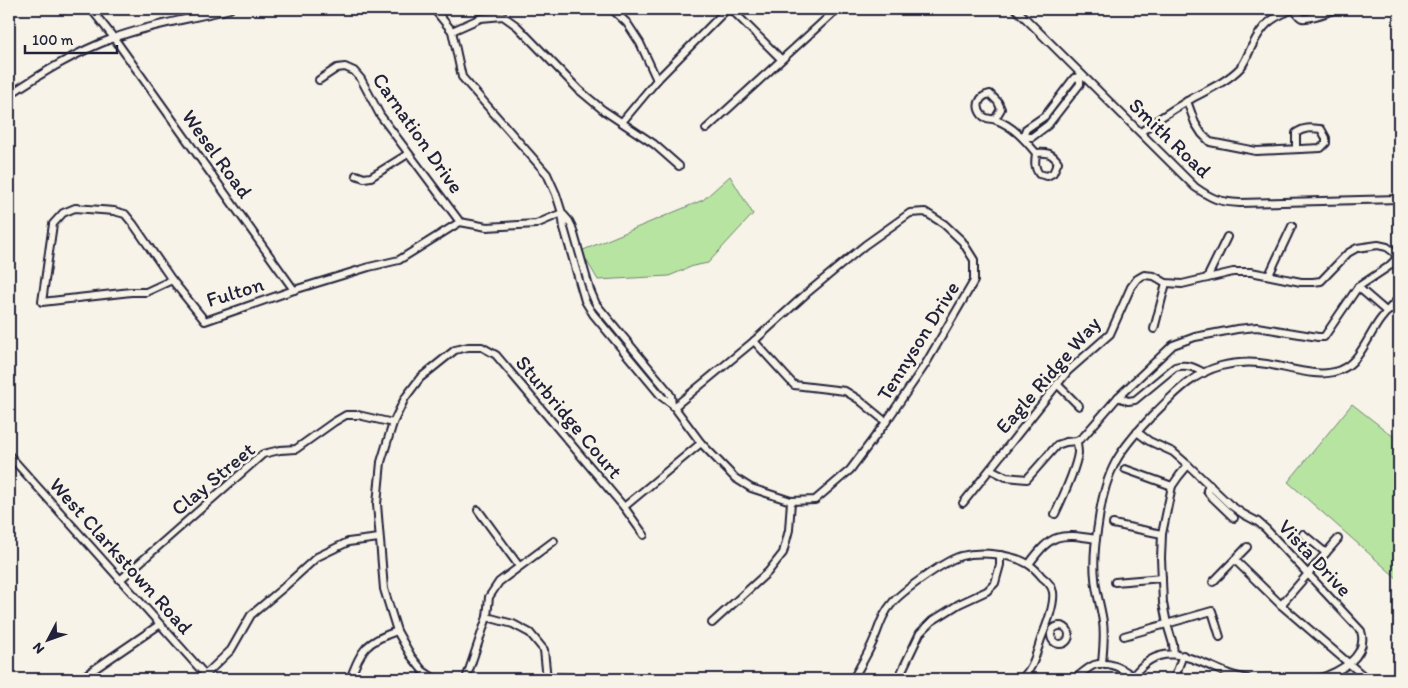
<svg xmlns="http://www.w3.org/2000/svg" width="1408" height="688" viewBox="0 0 1408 688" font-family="Itim,sans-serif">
	<rect width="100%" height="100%" fill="#f7f3e8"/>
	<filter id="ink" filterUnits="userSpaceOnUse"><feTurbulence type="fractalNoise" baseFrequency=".02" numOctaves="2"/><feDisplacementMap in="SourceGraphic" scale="10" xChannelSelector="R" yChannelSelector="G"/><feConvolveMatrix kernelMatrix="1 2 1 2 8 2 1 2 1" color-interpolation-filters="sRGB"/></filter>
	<g filter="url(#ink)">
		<!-- green -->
		<g fill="#b8e4a2" stroke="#6d836e">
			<polygon points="730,176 753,214 708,263 693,266 669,276 598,280 581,251 703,200"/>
			<polygon points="1352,404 1399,441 1399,580 1288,482"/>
		</g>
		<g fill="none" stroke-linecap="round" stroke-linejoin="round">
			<defs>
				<g id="minor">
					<polyline points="91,9 114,38 294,290"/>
					<polyline points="612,9 627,23 640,43 657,80"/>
					<polyline points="731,9 781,59"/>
					<path d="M1016 9 1195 187C1212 199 1219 202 1240 203L1399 199"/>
					<path d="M1294 9C1296 12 1298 16 1302 18 1308 20 1330 11 1337 9"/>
					<polyline points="452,31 481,18 503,16 517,26 579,90 603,110 654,144 679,166"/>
					<polyline points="1080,77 1080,84 1048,125 1032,137 1023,137 1026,129 1045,116 1074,78 1080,77 1082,75"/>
					<polyline points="319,80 337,68 345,67 354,71 361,79 380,115 460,222"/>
					<path d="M9 95C42 73 76 52 114 38 151 24 191 19 230 9"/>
					<path d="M1187 101 1195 123 1202 134 1210 142 1256 151 1321 148 1326 143V138L1321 129C1311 128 1304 127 1296 133V149"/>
					<path d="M995 119 1001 109 998 102 990 94C979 96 975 106 982 115 986 120 991 118 996 120 1013 126 1025 140 1036 153 1035 162 1034 167 1039 174L1047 176 1053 173 1058 162C1052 153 1047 152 1036 153"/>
					<polyline points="622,122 657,80 727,9"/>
					<polyline points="706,129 837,9"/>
					<path d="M1141 132C1156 120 1172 110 1189 100 1207 90 1227 82 1241 67 1246 61 1248 53 1252 46 1263 24 1270 19 1293 9"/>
					<polyline points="356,175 364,178 371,177 408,154"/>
					<polygon points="75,208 114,211 125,214 134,225 172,280 146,292 131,292 42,302 53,224 63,213"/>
					<polyline points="1269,275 1292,226"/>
					<polyline points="1207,278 1227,237"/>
					<polyline points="172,280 205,321 294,290 369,267 399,260 460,222 487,227 536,224 562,213 556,194 547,174 462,77 452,31 434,9"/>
					<polyline points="1358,287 1387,312"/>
					<polyline points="1388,311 1399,306"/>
					<polyline points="1154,329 1166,283"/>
					<polyline points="754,341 794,385 845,391 858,399 886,422"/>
					<polyline points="1057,384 1079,406"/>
					<path d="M1118 397 1128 401 1135 400 1175 367C1187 364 1194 367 1204 373"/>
					<polyline points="672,404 671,396 668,391 596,304 590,290 572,227 569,221 562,213 564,228 583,294 585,301 593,314 662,397 672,404 701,443 735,478 751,488 791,501 815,500 850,470 886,422 925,365 974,281 974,260 962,241 944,224 925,212 910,213 865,245 807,293 754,341 674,407"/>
					<path d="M1137 432 1149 441 1173 452 1188 465 1229 504 1243 514 1258 522 1266 529 1361 631C1369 657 1339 672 1318 679"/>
					<polyline points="9,455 209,679"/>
					<polyline points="1125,469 1172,486"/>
					<polyline points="1210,485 1207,490 1209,494 1234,518"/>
					<polyline points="963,503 1068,371 1110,334 1131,287 1137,279 1144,275 1154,276 1166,283 1182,284 1233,272 1251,272 1301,282 1313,282 1321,281 1348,253 1357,248 1378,245 1387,247 1395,253 1396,259 1388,267 1358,287 1324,337 1318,337 1257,327 1237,329 1195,337 1173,345 1118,397 1084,436 1077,441 1066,442 1057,445 1027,479 1006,477 990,469"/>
					<polyline points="624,507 701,443"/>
					<polyline points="478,510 519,566"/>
					<path d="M1055 514C1062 499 1076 468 1078 453 1078 449 1077 445 1077 441"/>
					<polyline points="1113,524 1162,534"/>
					<polyline points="1303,534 1326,553"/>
					<polyline points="1235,560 1281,605 1367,679"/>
					<path d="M1029 564C1052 533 1059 533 1096 539"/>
					<polyline points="120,580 263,454 280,450 296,449 334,422 346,415 358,415 393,423"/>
					<polyline points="1115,582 1162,578"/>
					<polyline points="1213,582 1247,547"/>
					<polyline points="1281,605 1338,539"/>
					<polyline points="487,617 513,624 530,633 544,650 547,679"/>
					<polyline points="712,623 768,572 783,553 789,530 791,501"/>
					<circle cx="1060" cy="635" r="9"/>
					<polyline points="1124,636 1212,611 1220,637"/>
					<polyline points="1174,654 1173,644 1167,624 1163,603 1161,558 1162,534 1172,486 1179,476 1188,465"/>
					<path d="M1102 664C1103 650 1105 636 1103 622 1101 607 1096 593 1095 578 1093 560 1095 543 1098 525 1105 470 1118 450 1157 411 1176 392 1194 373 1221 366 1233 363 1247 362 1259 363 1283 365 1317 380 1340 370 1360 362 1368 336 1380 320 1386 312 1392 305 1399 298"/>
					<polyline points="205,675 231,650 251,615 283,588 317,557 348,542 379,538"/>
					<path d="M1133 676C1162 637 1193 660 1229 674 1235 676 1241 677 1248 679"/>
					<polyline points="547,677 602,679"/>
					<polyline points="80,679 159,625"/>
					<path d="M350 679C362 649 365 642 397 631"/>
					<polyline points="435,679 423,671 411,656 397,631 384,589 377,504 381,462 393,423 405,398 420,378 455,350 468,347 482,347 496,355 624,507 644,535"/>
					<polyline points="466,679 487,617 489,597 499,582 554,541"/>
					<path d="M853 679C859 668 866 657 871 646 879 630 880 617 893 602 904 590 946 560 961 556 980 551 1012 554 1028 564 1033 567 1038 572 1042 577 1046 580 1052 586 1053 592 1055 605 1046 627 1041 639 1036 654 1033 669 1021 679"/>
					<polyline points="898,679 920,633 932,621 959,604 987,591 995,583 1000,565 1000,555"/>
					<path d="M1075 679C1081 674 1087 668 1094 665 1109 661 1125 668 1134 679"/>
					<polyline points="1174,679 1183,655"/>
				</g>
			</defs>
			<!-- minor casing -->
			<use href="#minor" stroke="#22223b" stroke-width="10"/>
			<!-- minor -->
			<use href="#minor" stroke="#f7f3e8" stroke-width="6"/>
		</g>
	</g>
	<g text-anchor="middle" stroke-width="5" stroke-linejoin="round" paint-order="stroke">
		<!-- street labels -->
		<g font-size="21" fill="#22223b" stroke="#f7f3e8">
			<text transform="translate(418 133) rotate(55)" y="7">Carnation Drive</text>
			<text transform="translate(1170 138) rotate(44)" y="7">Smith Road</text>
			<text transform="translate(217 154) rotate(54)" y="7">Wesel Road</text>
			<text transform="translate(235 292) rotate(-17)" y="7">Fulton</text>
			<text transform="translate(918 341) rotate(-58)" y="7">Tennyson Drive</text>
			<text transform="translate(1048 375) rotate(-49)" y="7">Eagle Ridge Way</text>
			<text transform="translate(569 417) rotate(50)" y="7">Sturbridge Court</text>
			<text transform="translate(213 479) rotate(-40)" y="7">Clay Street</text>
			<text transform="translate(121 556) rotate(48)" y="7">West Clarkstown Road</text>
			<text transform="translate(1315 558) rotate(47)" y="7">Vista Drive</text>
		</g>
	</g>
	<!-- margin -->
	<rect width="1408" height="688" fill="none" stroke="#f7f3e8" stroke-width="30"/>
	<rect x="15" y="15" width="1378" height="658" fill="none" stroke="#22223b" stroke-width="2" filter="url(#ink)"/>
	<!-- north arrow -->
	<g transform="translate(48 640) rotate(229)" stroke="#f7f3e8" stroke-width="4" paint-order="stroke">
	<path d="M0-4L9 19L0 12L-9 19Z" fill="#22223b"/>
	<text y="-8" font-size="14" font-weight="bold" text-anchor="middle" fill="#22223b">N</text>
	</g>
	<!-- scale -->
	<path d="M25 45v8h92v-8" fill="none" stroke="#22223b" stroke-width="2.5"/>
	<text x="32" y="45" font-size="15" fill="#22223b" stroke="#f7f3e8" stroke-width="4" paint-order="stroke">100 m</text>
</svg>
